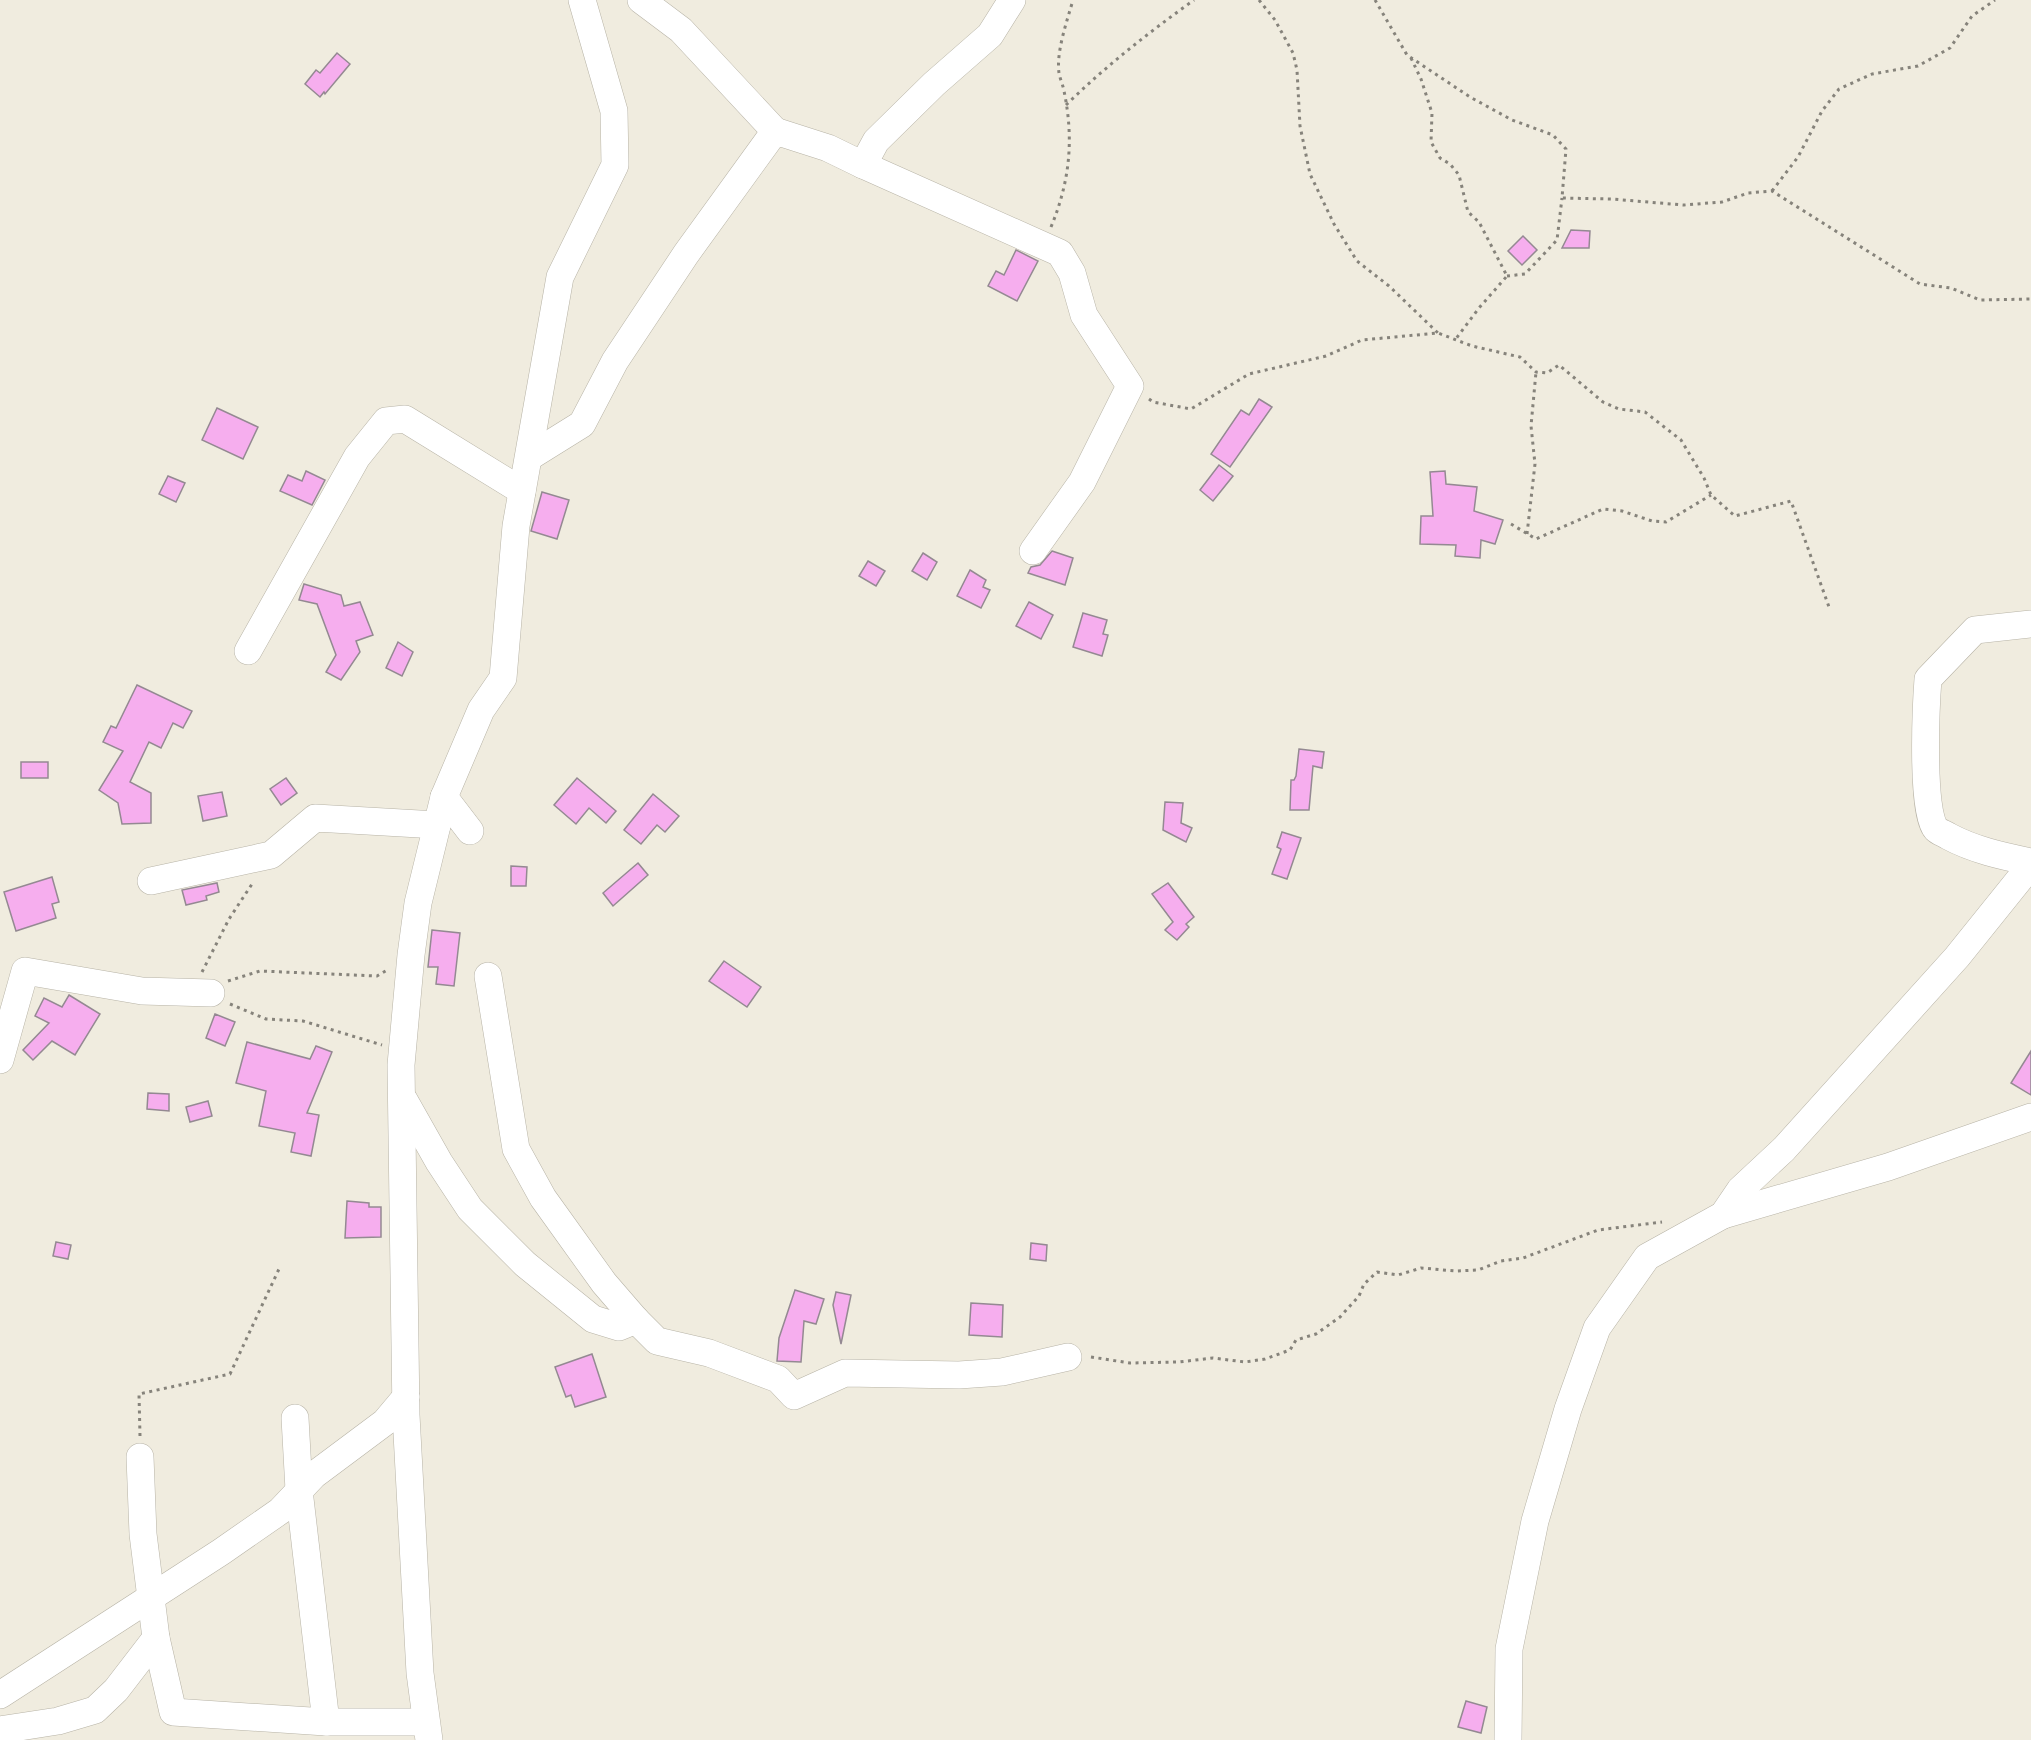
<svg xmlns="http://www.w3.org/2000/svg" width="2031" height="1740" viewBox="0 0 2031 1740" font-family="'Work Sans',sans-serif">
	<rect width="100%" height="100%" fill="#f0ecdf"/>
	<!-- building -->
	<g fill="#f6aeee" stroke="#948992" stroke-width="1.5">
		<polygon points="337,53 350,64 325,94 324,92 320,97 305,84 316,70 320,73"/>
		<polygon points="1571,230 1590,231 1589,248 1562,248"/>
		<polygon points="1523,236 1537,250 1522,265 1508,251"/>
		<polygon points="1016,250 1038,261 1017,301 988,286 996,271 1004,275"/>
		<polygon points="1259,399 1272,407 1230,467 1211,454 1241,410 1249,415"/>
		<polygon points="217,408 258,427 243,459 202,440"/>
		<polygon points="1219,465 1233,476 1213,501 1200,490"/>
		<polygon points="306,471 325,480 312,505 280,491 288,475 302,481"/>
		<polygon points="1445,471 1446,484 1477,487 1474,511 1503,520 1495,544 1481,540 1480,558 1455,556 1456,545 1420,544 1421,516 1433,516 1430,472"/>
		<polygon points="168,476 185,483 176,502 159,494"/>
		<polygon points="542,492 569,500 557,539 531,531"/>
		<polygon points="1052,551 1073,558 1065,585 1028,573 1031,567 1040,565"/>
		<polygon points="923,553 937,562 927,580 912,571"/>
		<polygon points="868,561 885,571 876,586 859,576"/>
		<polygon points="970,570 986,580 983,587 990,590 981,608 957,596"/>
		<polygon points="304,584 341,595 344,606 360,602 373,635 356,641 360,652 341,680 326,672 336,655 317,604 299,600"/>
		<polygon points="1029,602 1053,615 1041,639 1016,626"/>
		<polygon points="1083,613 1107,620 1103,634 1108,635 1102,656 1073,647"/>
		<polygon points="398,642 413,652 402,676 386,668"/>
		<polygon points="137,685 192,711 183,728 173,723 161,748 149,742 130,782 151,793 151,823 122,824 118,803 99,790 123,751 103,742 111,726 116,728"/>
		<polygon points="1299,749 1324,752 1322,768 1313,766 1309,810 1290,810 1291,780 1294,780 1296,776"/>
		<rect x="21" y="762" width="27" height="16"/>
		<polygon points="286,778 297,793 281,805 270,789"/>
		<polygon points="577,778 616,811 606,823 589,808 576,824 554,805"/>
		<polygon points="222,792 227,816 203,821 198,796"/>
		<polygon points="653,794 679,816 665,832 657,825 641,844 624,830"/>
		<polygon points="1165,802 1183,803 1181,823 1192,828 1186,842 1163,830"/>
		<polygon points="1282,832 1301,838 1287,879 1272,874 1281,849 1277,847"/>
		<polygon points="638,863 648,875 613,906 603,893"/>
		<polygon points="511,866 527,867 526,886 511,886"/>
		<polygon points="52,877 59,902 52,904 56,918 16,931 4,892"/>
		<polygon points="217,883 219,892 206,896 207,900 186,905 182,890"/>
		<polygon points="1168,883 1194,917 1186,924 1189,927 1177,940 1165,930 1173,922 1152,894"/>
		<polygon points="432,930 460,933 454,986 436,984 438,967 428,967"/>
		<polygon points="724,961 761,987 747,1007 709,981"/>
		<polygon points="69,995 100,1014 75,1055 52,1041 33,1060 23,1050 49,1023 35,1016 44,998 62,1007"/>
		<polygon points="215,1014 235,1022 225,1046 206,1038"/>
		<polygon points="247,1042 310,1059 316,1046 332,1052 307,1113 319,1115 311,1156 291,1152 295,1133 259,1126 266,1091 236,1083"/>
		<polygon points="2031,1051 2031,1095 2011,1083"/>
		<polygon points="148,1093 169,1094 169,1111 147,1109"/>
		<polygon points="208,1101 212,1116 190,1122 186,1107"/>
		<polygon points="347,1201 369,1203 369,1207 381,1207 381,1237 345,1238"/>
		<polygon points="56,1242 71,1245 68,1259 53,1256"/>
		<polygon points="1031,1243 1047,1245 1046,1261 1030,1259"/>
		<polygon points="795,1290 824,1299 816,1324 804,1321 801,1362 777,1361 779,1338"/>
		<polygon points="836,1292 851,1295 841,1344 833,1305"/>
		<polygon points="971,1303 1003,1305 1002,1337 969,1335"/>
		<polygon points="592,1354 606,1397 575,1407 571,1395 566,1397 555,1367"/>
		<polygon points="1466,1701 1487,1707 1481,1733 1458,1727"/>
	</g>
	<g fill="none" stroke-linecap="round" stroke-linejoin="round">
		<defs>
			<g id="minor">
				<polyline points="641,0 681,30 775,131"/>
				<polyline points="863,165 1060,253 1072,273 1084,315 1130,386 1082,482 1033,551"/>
				<polyline points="529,457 582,424 615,361 686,254 775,131 828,148 863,165 876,141 934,84 990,35 1012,0"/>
				<path d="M2031 624 1975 630 1928 679C1926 705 1921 813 1936 829 1939 832 1945 834 1948 836 1974 850 2002 856 2031 862"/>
				<polyline points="248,651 357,457 386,421 405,419 522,491"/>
				<polyline points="444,797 470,831"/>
				<polyline points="151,881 271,855 315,818 437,825"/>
				<polyline points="488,976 516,1149 543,1198 604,1283 636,1320 657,1341 709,1353 778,1379 794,1396 845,1373 959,1375 1002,1372 1068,1357"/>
				<polyline points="0,1060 25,971 142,991 211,993"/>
				<polyline points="404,1100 439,1162 470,1209 525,1264 593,1319 619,1327 636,1320"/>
				<polyline points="1723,1215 1888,1167 2031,1117"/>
				<polyline points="295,1418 299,1490 326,1722"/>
				<polyline points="140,1457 143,1534 156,1638 173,1712 326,1722 426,1722"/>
				<polyline points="0,1695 221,1552 280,1511 314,1475 385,1422 406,1397"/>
				<polyline points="0,1730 58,1721 95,1710 116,1690 156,1638"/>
				<polyline points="429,1740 420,1673 406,1415 401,1065 411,955 418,903 444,797 481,710 503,678 516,526 560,277 615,165 614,111 582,0"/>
				<polyline points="1508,1740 1509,1649 1535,1521 1568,1409 1597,1328 1647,1257 1723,1215 1740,1190 1784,1149 1957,957 2031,865"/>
			</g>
		</defs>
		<!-- minor casing -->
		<use href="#minor" stroke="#b7b3a6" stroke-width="28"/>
		<!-- path -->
		<g stroke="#86837b" stroke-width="3" stroke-dasharray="3 4.5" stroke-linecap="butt">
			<polyline points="1259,0 1275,20 1293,53 1297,70 1300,126 1310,174 1334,224 1357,261 1389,286 1438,333"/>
			<polyline points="1375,0 1407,55 1470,97 1512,120 1553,135 1566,149 1562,198 1611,199 1684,205 1722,202 1748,193 1772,191 1920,284 1951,288 1980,300 2031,299"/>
			<polyline points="1411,58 1421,79 1432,113 1431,142 1440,158 1450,164 1459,175 1468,212 1479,222 1507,276 1479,308 1455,340"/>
			<path d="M1066 105C1106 66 1148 33 1194 0"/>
			<polyline points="1772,191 1798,157 1822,111 1839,89 1872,74 1918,66 1950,48 1972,16 1995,0"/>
			<path d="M1051 227C1070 181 1074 139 1064 91 1063 85 1060 79 1059 73 1056 52 1067 21 1073 0"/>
			<polyline points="1507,276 1525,274 1557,240 1562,198"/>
			<polyline points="1149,399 1153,402 1191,409 1249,374 1326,356 1362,340 1438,333 1472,346 1520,357 1536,372 1547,373 1559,365 1603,402 1619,409 1645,412 1681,440 1704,478 1711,495 1735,516 1791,501 1829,607"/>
			<polyline points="1511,524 1536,539 1603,509 1622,511 1652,521 1666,522 1711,495"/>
			<polyline points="1527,534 1535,464 1531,426 1536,372"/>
			<polyline points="202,972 229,919 254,881"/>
			<polyline points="228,981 260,971 377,976 389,969"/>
			<polyline points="230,1004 266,1019 303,1021 382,1045"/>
			<polyline points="1091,1357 1130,1363 1179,1362 1213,1358 1245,1362 1265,1359 1290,1350 1296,1340 1316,1334 1340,1317 1359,1296 1364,1284 1377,1272 1398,1275 1421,1268 1456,1271 1478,1270 1501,1261 1523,1258 1598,1230 1662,1222"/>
			<polyline points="140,1436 139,1394 230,1374 279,1269"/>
		</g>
		<!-- minor -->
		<use href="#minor" stroke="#fff" stroke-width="27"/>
	</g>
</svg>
